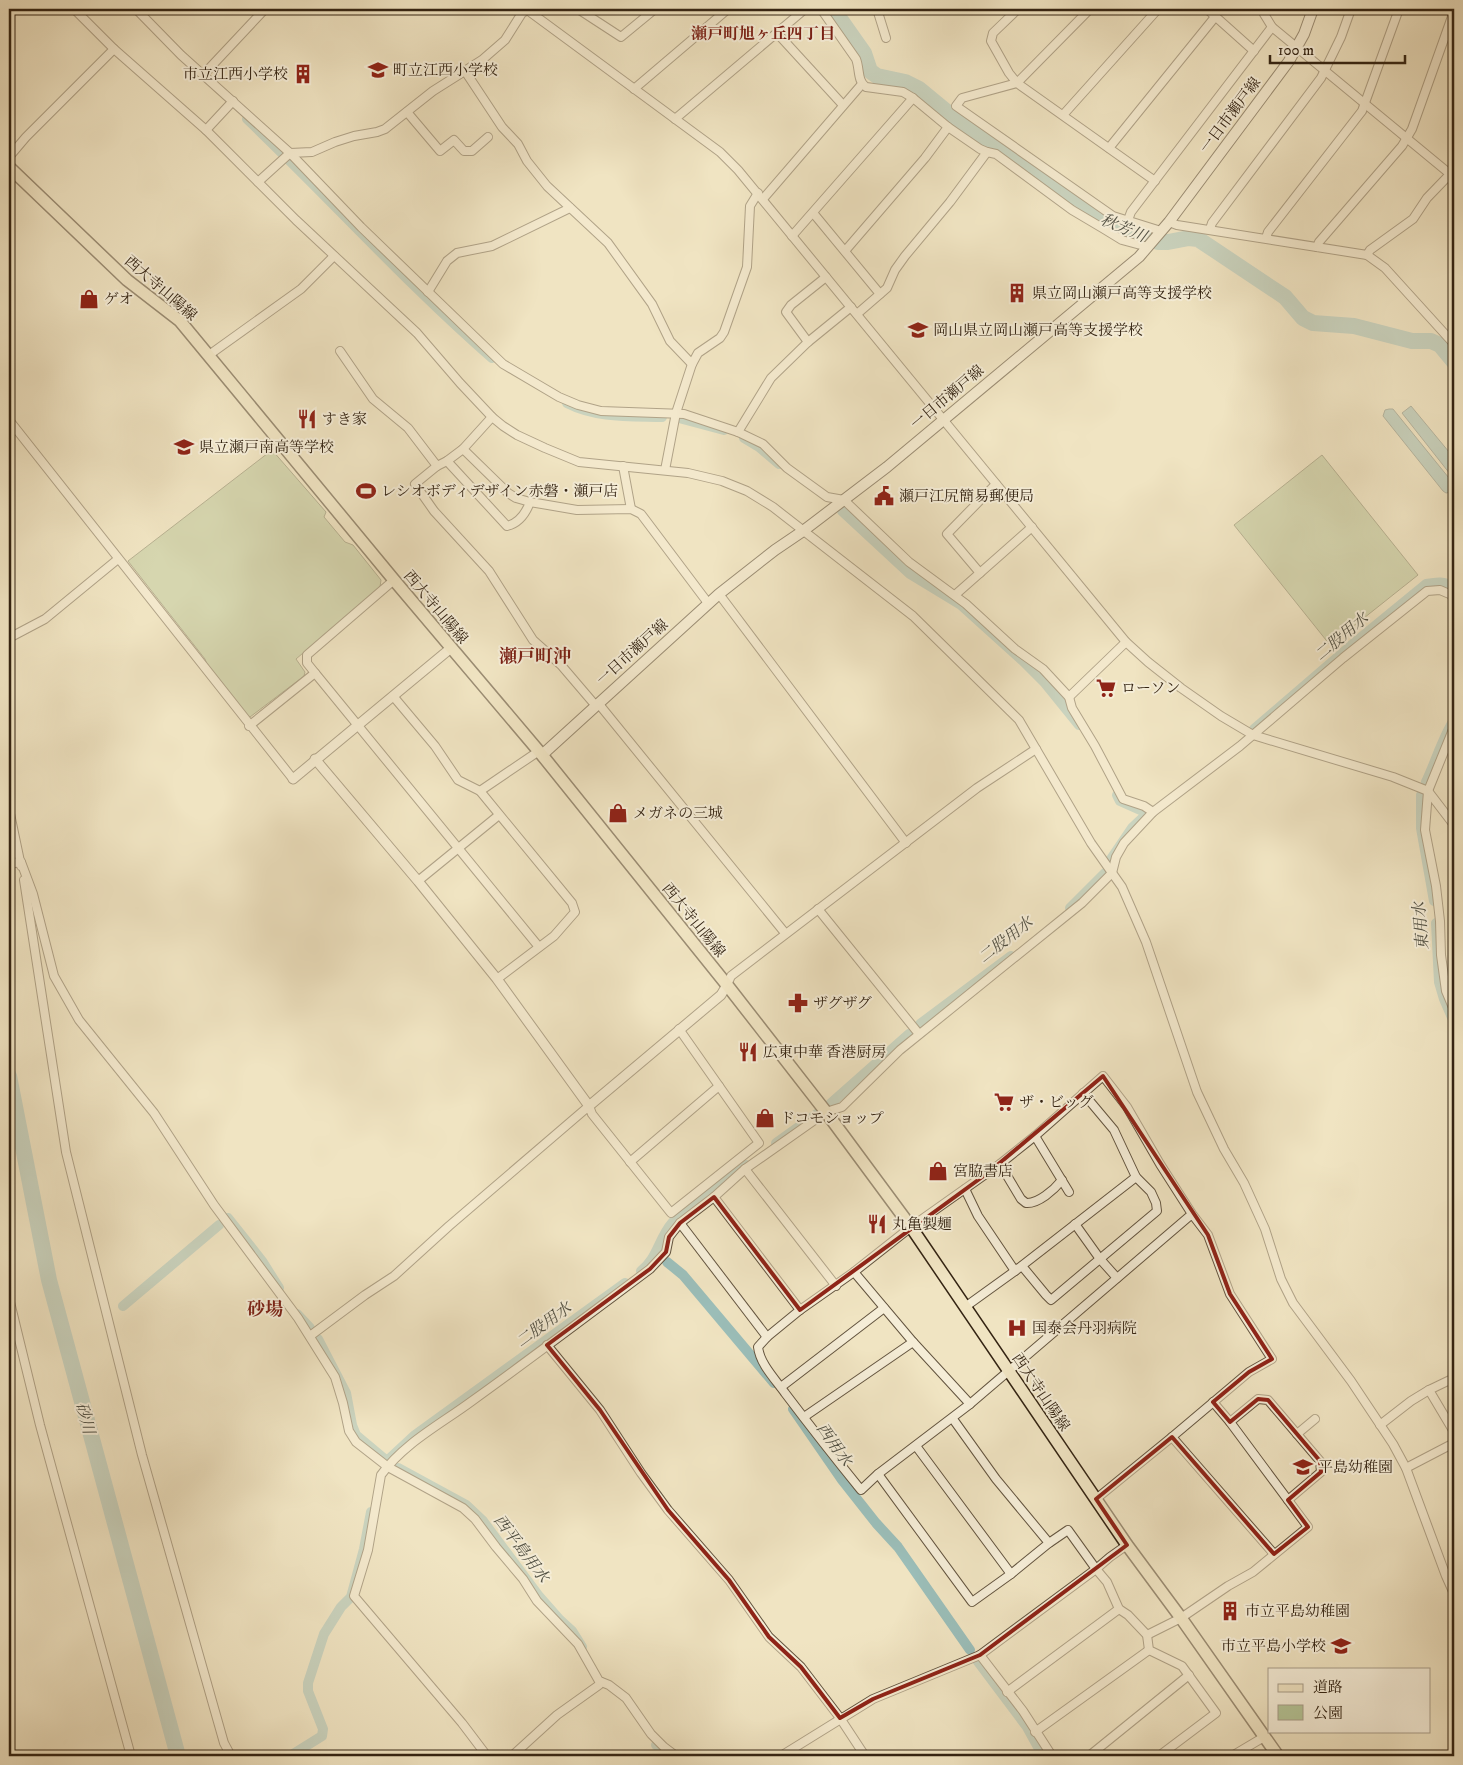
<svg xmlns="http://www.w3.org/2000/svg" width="1463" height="1765" viewBox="0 0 1463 1765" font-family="'IM FELL DW Pica','Noto Serif JP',serif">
	<rect width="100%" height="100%" fill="#f0e4c2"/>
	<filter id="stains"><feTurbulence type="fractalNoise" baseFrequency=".004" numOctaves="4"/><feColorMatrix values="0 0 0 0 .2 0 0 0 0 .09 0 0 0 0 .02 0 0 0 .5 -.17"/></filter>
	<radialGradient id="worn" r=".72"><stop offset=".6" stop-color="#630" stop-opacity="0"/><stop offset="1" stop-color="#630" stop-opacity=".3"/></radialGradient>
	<!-- green -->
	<g fill="#b5c597" stroke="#747455">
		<polygon points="272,450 326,512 324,517 345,542 353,545 381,580 380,587 296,659 305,672 304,676 250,717 247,716 208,667 205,659 128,561"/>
		<polygon points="1322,455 1418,575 1330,645 1234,525"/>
	</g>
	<!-- water -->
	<g fill="#9bbeb9" stroke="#728077">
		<polygon points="1411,406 1454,458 1454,479 1402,413"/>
		<polygon points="1389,409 1393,409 1453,483 1454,488 1451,492 1446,493 1443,491 1383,416 1385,410"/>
	</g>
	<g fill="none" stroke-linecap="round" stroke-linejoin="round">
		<!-- canal -->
		<g stroke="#9bbeb9" stroke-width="10">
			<path d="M247 119C330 198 406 283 492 358"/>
			<path d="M567 403C596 418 630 416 662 417"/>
			<polyline points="679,418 724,430"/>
			<polyline points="744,438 759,447 779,464"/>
			<polyline points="842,511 910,574 961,605 1023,661 1045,683 1079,725"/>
			<path d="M1254 729 1354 643 1426 584C1437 582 1444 581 1454 587"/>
			<path d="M1426 782C1436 761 1442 739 1454 720"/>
			<polyline points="1117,795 1120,801 1147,813"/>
			<polyline points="1421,795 1421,828 1434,901"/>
			<polyline points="1111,859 1132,828 1148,813"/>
			<polyline points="1070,908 1105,873"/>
			<polyline points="1436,923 1439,982 1444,999 1454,1022"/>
			<polyline points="920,1024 1011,956"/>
			<polyline points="830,1104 909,1034"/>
			<polyline points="776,1143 818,1113"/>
			<polyline points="228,1218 262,1261 279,1288"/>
			<polyline points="667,1262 683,1275 774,1383"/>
			<path d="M641 1271C657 1259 659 1238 672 1223 676 1218 682 1214 687 1210 706 1194 726 1179 746 1165"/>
			<polyline points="123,1306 219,1225"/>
			<polyline points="297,1314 310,1328"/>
			<polyline points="318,1339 346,1393 352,1425 356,1435 387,1461 415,1435 625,1283"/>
			<polyline points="793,1409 842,1480 876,1523 898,1547 970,1650"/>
			<polyline points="398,1468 466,1505 483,1521 538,1595 560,1620 572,1631 582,1647"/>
			<polyline points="976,1659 1027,1727 1043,1756"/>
			<polyline points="656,1745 670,1756"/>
			<polyline points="290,1756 322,1736 323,1729 308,1691 308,1683 324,1634 341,1607 351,1597 364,1549 371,1512"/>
		</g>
		<!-- river -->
		<g stroke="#9bbeb9" stroke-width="16">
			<polyline points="833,9 864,53 870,71 877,76 905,82 919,89 953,117 1091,213 1112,226 1158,242 1168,242 1189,238 1198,239 1285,297 1303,318 1313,323 1354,326 1412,341 1431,341 1440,345 1454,362"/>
			<polyline points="9,1076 49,1280 178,1756"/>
		</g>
		<defs>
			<g id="minor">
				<polyline points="74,9 114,49 206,130 296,220 417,333 460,383 492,417 503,426 517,435 545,448 579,462 688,473 722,481 747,491 773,507 913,616 1019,720 1091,843 1122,887 1146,942 1197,1092 1224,1149 1244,1183 1265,1229 1281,1279 1293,1303 1351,1381 1393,1444 1406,1468 1446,1576 1454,1594"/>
				<polyline points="136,9 181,55 290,153 312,152 335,142 354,136 377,132 385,129 433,91 482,60 505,40 522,13 530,9"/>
				<polyline points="526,9 720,152 738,170 1126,642 1148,662 1181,688 1221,716 1253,735 1393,777 1428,791 1454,825"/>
				<polyline points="578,9 621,37 655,9"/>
				<path d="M821 9 856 59C860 69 857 81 866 87L903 92 913 98 948 127 980 149 987 152 950 202 905 256 895 270 887 288 857 314"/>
				<polyline points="877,9 886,38"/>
				<polyline points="1018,9 993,33 991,41 1009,73 1017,83 1155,181"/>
				<polyline points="1090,9 1017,83 962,98 956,106 1113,216 1161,231"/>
				<polyline points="1207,9 1254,51"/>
				<polyline points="1262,9 1264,14 1272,27 1450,174"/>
				<polyline points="777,33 843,105"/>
				<polyline points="465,71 502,127 518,144 527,161 547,186 608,243 652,304 670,341 692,364"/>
				<polyline points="204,74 265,9"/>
				<polyline points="634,89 728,9"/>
				<polyline points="407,112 440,151 454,140 464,151 472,151 488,137"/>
				<polyline points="1063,115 1158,9"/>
				<polyline points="675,119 805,9"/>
				<polyline points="206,130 233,101"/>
				<polyline points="1109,148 1215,17"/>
				<polyline points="987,152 996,154 1072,210 1104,229 1122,240 1148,247"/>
				<polyline points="9,157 26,137 114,49"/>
				<polyline points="258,182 290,153 361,227 503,364 559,397 578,405 601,411 684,414 738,432 763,444 787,468 827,497 844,500 909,562 966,604 1015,649 1043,669 1069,697 1072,708 1095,746 1123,799 1144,806 1153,812"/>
				<polyline points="763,199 862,84"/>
				<polyline points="814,214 880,294"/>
				<polyline points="1128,220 1131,212 1272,27"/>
				<polyline points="1169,222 1177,225 1367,255 1385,268 1454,344"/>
				<polyline points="1210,229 1212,223 1321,78 1341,37 1351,9"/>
				<polyline points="792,236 913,98"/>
				<polyline points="1266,238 1268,232 1362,111 1399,9"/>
				<polyline points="1317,247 1319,242 1402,146 1412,129 1454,11"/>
				<polyline points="845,251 925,158 948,127"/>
				<polyline points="1367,255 1370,250 1413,219 1427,198 1454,170"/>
				<polyline points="428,292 447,261 457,253 492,246 570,208"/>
				<polyline points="808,342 786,312 791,305 826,277"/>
				<polyline points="340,351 373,399 408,428 437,466"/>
				<polyline points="209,355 301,289 334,256"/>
				<polyline points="492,417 463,449 447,461 437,466 415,484 434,511 489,571 533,640 561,665 596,706"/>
				<polyline points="9,420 293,779"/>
				<polyline points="738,432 771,378 808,342 851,307"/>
				<polyline points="463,449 508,493 516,498 530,502 577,510 631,509 641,514 708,603"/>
				<path d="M447 461 507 526C519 523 526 513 530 502"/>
				<polyline points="623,466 631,509"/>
				<polyline points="665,470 676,413 692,364 698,353 720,338 724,332 747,267 750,206 758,193"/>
				<polyline points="980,573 947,534 996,484"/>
				<polyline points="719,594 906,843"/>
				<polyline points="955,595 1032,527"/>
				<polyline points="9,638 45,619 118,559"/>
				<polyline points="315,673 539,947"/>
				<polyline points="393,696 435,746 458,780 480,791 572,903 575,912 554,936 497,979"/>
				<polyline points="1069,697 1126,642"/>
				<polyline points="598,703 785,933"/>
				<polyline points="249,726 315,673 307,663 307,655 394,580"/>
				<polyline points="1454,727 1428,791 1425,830 1436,886 1440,921 1441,955 1446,991 1454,1010"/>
				<polyline points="480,791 539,751"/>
				<polyline points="9,809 21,866"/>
				<polyline points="21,862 33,894 54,976 79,1020 154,1113 214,1205 298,1318 335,1377 343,1403 349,1431 356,1442 388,1467 463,1508 475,1519 496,1547 523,1579 537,1601 578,1644 599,1681 609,1685 626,1698 651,1734 664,1747 676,1756"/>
				<polyline points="9,864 21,862"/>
				<polyline points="24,880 66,1152 142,1455 224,1743 231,1756"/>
				<polyline points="418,881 499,815"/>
				<polyline points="818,909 919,1034"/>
				<polyline points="727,985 731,976 977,788 1036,749"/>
				<polyline points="1035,1136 1069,1192"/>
				<polyline points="630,1162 719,1086"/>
				<path d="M1000 1164 1021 1199 1026 1203C1038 1204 1054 1190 1062 1180"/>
				<polyline points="745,1169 836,1286"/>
				<polyline points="965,1189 978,1216 1015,1271"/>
				<polyline points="714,1197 800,1310"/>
				<polyline points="680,1223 767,1337"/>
				<polyline points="1075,1224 1100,1259 1117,1278"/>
				<polyline points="1022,1266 1046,1295 1051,1300 1157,1211 1156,1203 1151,1192 1136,1177 1114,1130 1083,1093"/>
				<polyline points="854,1272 913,1342 970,1404"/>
				<polyline points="9,1298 40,1425 131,1756"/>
				<polyline points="965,1307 1015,1271 1136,1177"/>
				<polyline points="310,1336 365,1295 394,1276 449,1226 589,1106 592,1114 671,1213 759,1143 679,1029"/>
				<polyline points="547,1345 600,1410 641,1473 668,1510 729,1580 769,1637 801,1667 840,1718 865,1756"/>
				<polyline points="781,1387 884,1308"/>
				<polyline points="1429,1390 1454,1432"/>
				<polyline points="804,1417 913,1342"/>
				<polyline points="953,1419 996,1479 1049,1543"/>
				<polyline points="1230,1422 1258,1399 1268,1400 1320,1461 1321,1472 1288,1500"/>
				<polyline points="1380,1425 1411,1401 1429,1390 1454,1378"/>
				<polyline points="1297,1434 1315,1419"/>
				<polyline points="1172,1437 1274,1554"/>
				<polyline points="916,1446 1011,1574"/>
				<polyline points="1406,1468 1454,1443"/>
				<polyline points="878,1474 972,1602 1011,1574 1049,1543 1068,1530 1096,1569 1107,1582 1119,1609 1128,1615 1147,1635 1149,1650 1182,1666 1216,1713 1159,1756"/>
				<path d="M1096 1499 1172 1437 1249 1372 1272 1359 1230 1294 1208 1235 1192 1214 1160 1164 1127 1107 1103 1076 1035 1136 1000 1164 911 1227 854 1272 800 1310 767 1337 758 1347C760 1364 775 1379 785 1393 810 1426 835 1458 861 1490L878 1474 970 1404 1192 1214"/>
				<polyline points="1147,1635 1181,1618 1228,1586 1253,1572 1308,1527 1230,1422 1213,1402"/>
				<polyline points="980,1655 1023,1711 1052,1756"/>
				<polyline points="1007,1692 1119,1609"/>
				<polyline points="1035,1732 1149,1650"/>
				<path d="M487 1756 462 1723 354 1596 368 1550 381 1475C404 1443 441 1424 472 1401 532 1358 591 1313 650 1269L666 1252 669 1237 680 1223 714 1197 745 1169 826 1112 842 1107 900 1050 1082 903 1112 873 1116 857 1124 843 1153 812 1240 746 1343 658 1427 591 1440 590 1454 596"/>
				<polyline points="512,1756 557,1715 599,1685 601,1682"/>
				<polyline points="781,1756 873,1699 980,1655 1096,1569 1110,1557 1127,1545"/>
				<polyline points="1089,1756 1189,1675"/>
				<polyline points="1232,1756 1264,1737"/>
			</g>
			<g id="tertiary">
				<polyline points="315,759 418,881 497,979 589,1106 721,995 727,985"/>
				<polyline points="293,779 451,648"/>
			</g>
			<polyline id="secondary" points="542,755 719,594 775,550 803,531 887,467 1139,257 1169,222 1289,61 1304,34 1313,9"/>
			<polyline id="primary" points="9,167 127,280 180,321 394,580 542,755 727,985 826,1112 911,1227 1127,1545 1181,1618 1278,1756"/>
		</defs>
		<!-- minor casing -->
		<use href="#minor" stroke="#63543f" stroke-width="10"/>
		<!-- tertiary casing -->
		<use href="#tertiary" stroke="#63543f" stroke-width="11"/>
		<!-- secondary casing -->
		<use href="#secondary" stroke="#342413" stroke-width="12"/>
		<!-- primary casing -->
		<use href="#primary" stroke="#342413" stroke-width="14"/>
		<!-- minor -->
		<use href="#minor" stroke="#f5edd7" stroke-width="8"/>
		<!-- tertiary -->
		<use href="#tertiary" stroke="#f5edd7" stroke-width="9"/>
		<!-- secondary -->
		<use href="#secondary" stroke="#f5edd7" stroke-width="10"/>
		<!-- primary -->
		<use href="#primary" stroke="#f0e4c2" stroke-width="11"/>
	</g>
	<!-- marked area -->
	<path d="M0 0H1463V1765H0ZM1103 1076 1208 1235 1230 1294 1272 1359 1249 1372 1213 1402 1230 1422 1258 1399 1268 1400 1320 1461 1321 1472 1288 1500 1308 1527 1274 1554 1172 1437 1096 1499 1127 1545 980 1655 873 1699 840 1718 801 1667 769 1637 729 1580 668 1510 600 1410 547 1345 650 1269 666 1252 669 1237 680 1223 714 1197 800 1310 989 1172Z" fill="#f0e4c2" fill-opacity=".55" fill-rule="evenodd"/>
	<path fill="none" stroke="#8f2418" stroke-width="4" stroke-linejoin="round" d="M1103 1076 1208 1235 1230 1294 1272 1359 1249 1372 1213 1402 1230 1422 1258 1399 1268 1400 1320 1461 1321 1472 1288 1500 1308 1527 1274 1554 1172 1437 1096 1499 1127 1545 980 1655 873 1699 840 1718 801 1667 769 1637 729 1580 668 1510 600 1410 547 1345 650 1269 666 1252 669 1237 680 1223 714 1197 800 1310 989 1172Z"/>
	<!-- icons -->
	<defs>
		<symbol id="school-bare" viewBox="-9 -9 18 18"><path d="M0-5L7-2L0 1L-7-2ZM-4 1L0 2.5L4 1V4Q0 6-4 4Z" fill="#8f2418" stroke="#f5edd7" stroke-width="2.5" paint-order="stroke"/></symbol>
		<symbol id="building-bare" viewBox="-9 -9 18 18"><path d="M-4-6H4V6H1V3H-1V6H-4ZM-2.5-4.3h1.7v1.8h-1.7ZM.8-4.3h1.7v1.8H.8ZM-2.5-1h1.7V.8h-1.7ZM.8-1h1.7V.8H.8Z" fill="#8f2418" stroke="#f5edd7" stroke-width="2.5" paint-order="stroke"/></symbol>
		<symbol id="shop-bare" viewBox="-9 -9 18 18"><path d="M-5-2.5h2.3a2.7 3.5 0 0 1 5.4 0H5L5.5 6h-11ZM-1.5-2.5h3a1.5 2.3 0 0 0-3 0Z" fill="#8f2418" stroke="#f5edd7" stroke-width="2.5" paint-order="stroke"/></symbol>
		<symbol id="restaurant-bare" viewBox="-9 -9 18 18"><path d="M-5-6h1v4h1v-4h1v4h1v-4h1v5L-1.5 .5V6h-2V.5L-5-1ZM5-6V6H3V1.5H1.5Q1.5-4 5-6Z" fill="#8f2418" stroke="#f5edd7" stroke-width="2.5" paint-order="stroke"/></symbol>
		<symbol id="stadium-bare" viewBox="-9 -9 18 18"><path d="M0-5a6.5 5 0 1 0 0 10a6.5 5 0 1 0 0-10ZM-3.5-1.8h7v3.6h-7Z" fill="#8f2418" stroke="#f5edd7" stroke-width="2.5" paint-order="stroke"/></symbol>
		<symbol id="civic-bare" viewBox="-9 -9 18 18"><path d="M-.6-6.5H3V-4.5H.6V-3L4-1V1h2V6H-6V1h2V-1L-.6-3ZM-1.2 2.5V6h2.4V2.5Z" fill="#8f2418" stroke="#f5edd7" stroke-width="2.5" paint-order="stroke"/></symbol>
		<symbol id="supermarket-bare" viewBox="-9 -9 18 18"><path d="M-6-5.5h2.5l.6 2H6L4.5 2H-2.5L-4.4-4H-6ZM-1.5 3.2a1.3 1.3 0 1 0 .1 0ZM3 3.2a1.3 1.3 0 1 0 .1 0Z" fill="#8f2418" stroke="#f5edd7" stroke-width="2.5" paint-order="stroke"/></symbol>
		<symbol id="pharmacy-bare" viewBox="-9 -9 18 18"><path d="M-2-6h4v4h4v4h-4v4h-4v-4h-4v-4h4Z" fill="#8f2418" stroke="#f5edd7" stroke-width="2.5" paint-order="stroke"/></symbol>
		<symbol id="hospital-bare" viewBox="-9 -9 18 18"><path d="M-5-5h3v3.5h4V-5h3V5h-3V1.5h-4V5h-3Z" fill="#8f2418" stroke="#f5edd7" stroke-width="2.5" paint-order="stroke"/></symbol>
	</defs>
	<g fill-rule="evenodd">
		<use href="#school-bare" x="364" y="56" width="28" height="28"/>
		<use href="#building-bare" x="289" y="60" width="28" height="28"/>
		<use href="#building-bare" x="1003" y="279" width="28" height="28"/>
		<use href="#shop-bare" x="75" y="285" width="28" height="28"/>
		<use href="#school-bare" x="904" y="316" width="28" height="28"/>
		<use href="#restaurant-bare" x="293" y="405" width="28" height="28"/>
		<use href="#school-bare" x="170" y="433" width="28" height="28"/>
		<use href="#stadium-bare" x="352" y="477" width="28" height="28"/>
		<use href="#civic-bare" x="870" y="482" width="28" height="28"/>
		<use href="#supermarket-bare" x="1092" y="674" width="28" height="28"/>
		<use href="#shop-bare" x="604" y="799" width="28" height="28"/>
		<use href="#pharmacy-bare" x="784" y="989" width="28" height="28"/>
		<use href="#restaurant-bare" x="734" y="1038" width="28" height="28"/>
		<use href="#supermarket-bare" x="990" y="1088" width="28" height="28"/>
		<use href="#shop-bare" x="751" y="1104" width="28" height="28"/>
		<use href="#shop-bare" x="924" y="1157" width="28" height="28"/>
		<use href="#restaurant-bare" x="863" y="1210" width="28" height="28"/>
		<use href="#hospital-bare" x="1003" y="1314" width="28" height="28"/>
		<use href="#school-bare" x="1289" y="1453" width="28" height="28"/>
		<use href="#building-bare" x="1216" y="1597" width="28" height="28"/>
		<use href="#school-bare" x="1327" y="1632" width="28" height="28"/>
	</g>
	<g text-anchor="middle" stroke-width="4" stroke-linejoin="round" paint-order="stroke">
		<!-- poi labels -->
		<g font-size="15" fill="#342413" stroke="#f5edd7" text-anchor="start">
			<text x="393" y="75">町立江西小学校</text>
			<text x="288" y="79" text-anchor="end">市立江西小学校</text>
			<text x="1032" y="298">県立岡山瀬戸高等支援学校</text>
			<text x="104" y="304">ゲオ</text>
			<text x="933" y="335">岡山県立岡山瀬戸高等支援学校</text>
			<text x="322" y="424">すき家</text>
			<text x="199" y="452">県立瀬戸南高等学校</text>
			<text x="381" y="496">レシオボディデザイン赤磐・瀬戸店</text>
			<text x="899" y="501">瀬戸江尻簡易郵便局</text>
			<text x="1121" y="693">ローソン</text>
			<text x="633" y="818">メガネの三城</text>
			<text x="813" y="1008">ザグザグ</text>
			<text x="763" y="1057">広東中華 香港厨房</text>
			<text x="1019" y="1107">ザ・ビッグ</text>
			<text x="780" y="1123">ドコモショップ</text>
			<text x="953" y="1176">宮脇書店</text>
			<text x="892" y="1229">丸亀製麺</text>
			<text x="1032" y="1333">国泰会丹羽病院</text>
			<text x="1318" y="1472">平島幼稚園</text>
			<text x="1245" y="1616">市立平島幼稚園</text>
			<text x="1326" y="1651" text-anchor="end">市立平島小学校</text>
		</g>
		<!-- street labels -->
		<g font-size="15" fill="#342413" stroke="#f5edd7">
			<text transform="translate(1230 115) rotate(-53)" y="5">一日市瀬戸線</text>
			<text transform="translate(161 288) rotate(41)" y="5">西大寺山陽線</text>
			<text transform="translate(947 397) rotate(-40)" y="5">一日市瀬戸線</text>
			<text transform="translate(436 607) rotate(50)" y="5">西大寺山陽線</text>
			<text transform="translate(632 652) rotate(-42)" y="5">一日市瀬戸線</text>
			<text transform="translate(694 920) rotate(51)" y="5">西大寺山陽線</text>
			<text transform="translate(1041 1392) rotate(56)" y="5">西大寺山陽線</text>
		</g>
		<!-- neighbourhood labels -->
		<g font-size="16" font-weight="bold" fill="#7a1f14" stroke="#f5edd7">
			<text x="763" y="39">瀬戸町旭ヶ丘四丁目</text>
		</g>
		<!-- water labels -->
		<g font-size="16" font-style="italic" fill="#535245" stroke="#f5edd7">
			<text transform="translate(1124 227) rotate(23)" y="6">秋芳川</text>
			<text transform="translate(1341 636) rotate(-40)" y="6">二股用水</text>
			<text transform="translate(1420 926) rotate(-95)" y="6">東用水</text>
			<text transform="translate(1005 939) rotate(-38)" y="6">二股用水</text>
			<text transform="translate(543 1324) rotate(-36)" y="6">二股用水</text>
			<text transform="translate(86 1418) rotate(75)" y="6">砂川</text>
			<text transform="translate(835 1444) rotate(55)" y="6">西用水</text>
			<text transform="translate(522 1548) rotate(53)" y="6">西平島用水</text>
		</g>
		<!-- quarter labels -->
		<g font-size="18" font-weight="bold" fill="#7a1f14" stroke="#f5edd7">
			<text x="535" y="662">瀬戸町沖</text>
			<text x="265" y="1315">砂場</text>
		</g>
	</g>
	<!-- margin -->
	<rect width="1463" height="1765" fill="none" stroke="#f0e4c2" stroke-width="30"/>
	<rect x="10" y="10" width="1443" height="1745" fill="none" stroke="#342413" stroke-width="2.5"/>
	<rect x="15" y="15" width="1433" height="1735" fill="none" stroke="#342413"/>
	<!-- legend -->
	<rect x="1268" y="1668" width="162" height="65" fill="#f5edd7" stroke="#a89d89"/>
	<rect x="1278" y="1684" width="25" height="8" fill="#f0e4c2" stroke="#a89d89"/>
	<text x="1313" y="1692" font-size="15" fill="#342413">道路</text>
	<rect x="1278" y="1705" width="25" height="15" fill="#b5c597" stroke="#a89d89"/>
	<text x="1313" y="1718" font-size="15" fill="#342413">公園</text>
	<!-- scale -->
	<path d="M1270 55v8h135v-8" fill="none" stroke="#342413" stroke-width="2.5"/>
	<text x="1278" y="55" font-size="15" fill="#342413" stroke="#f5edd7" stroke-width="4" paint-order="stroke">100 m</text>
	<rect width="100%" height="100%" filter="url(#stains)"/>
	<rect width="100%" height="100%" fill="url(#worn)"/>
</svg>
